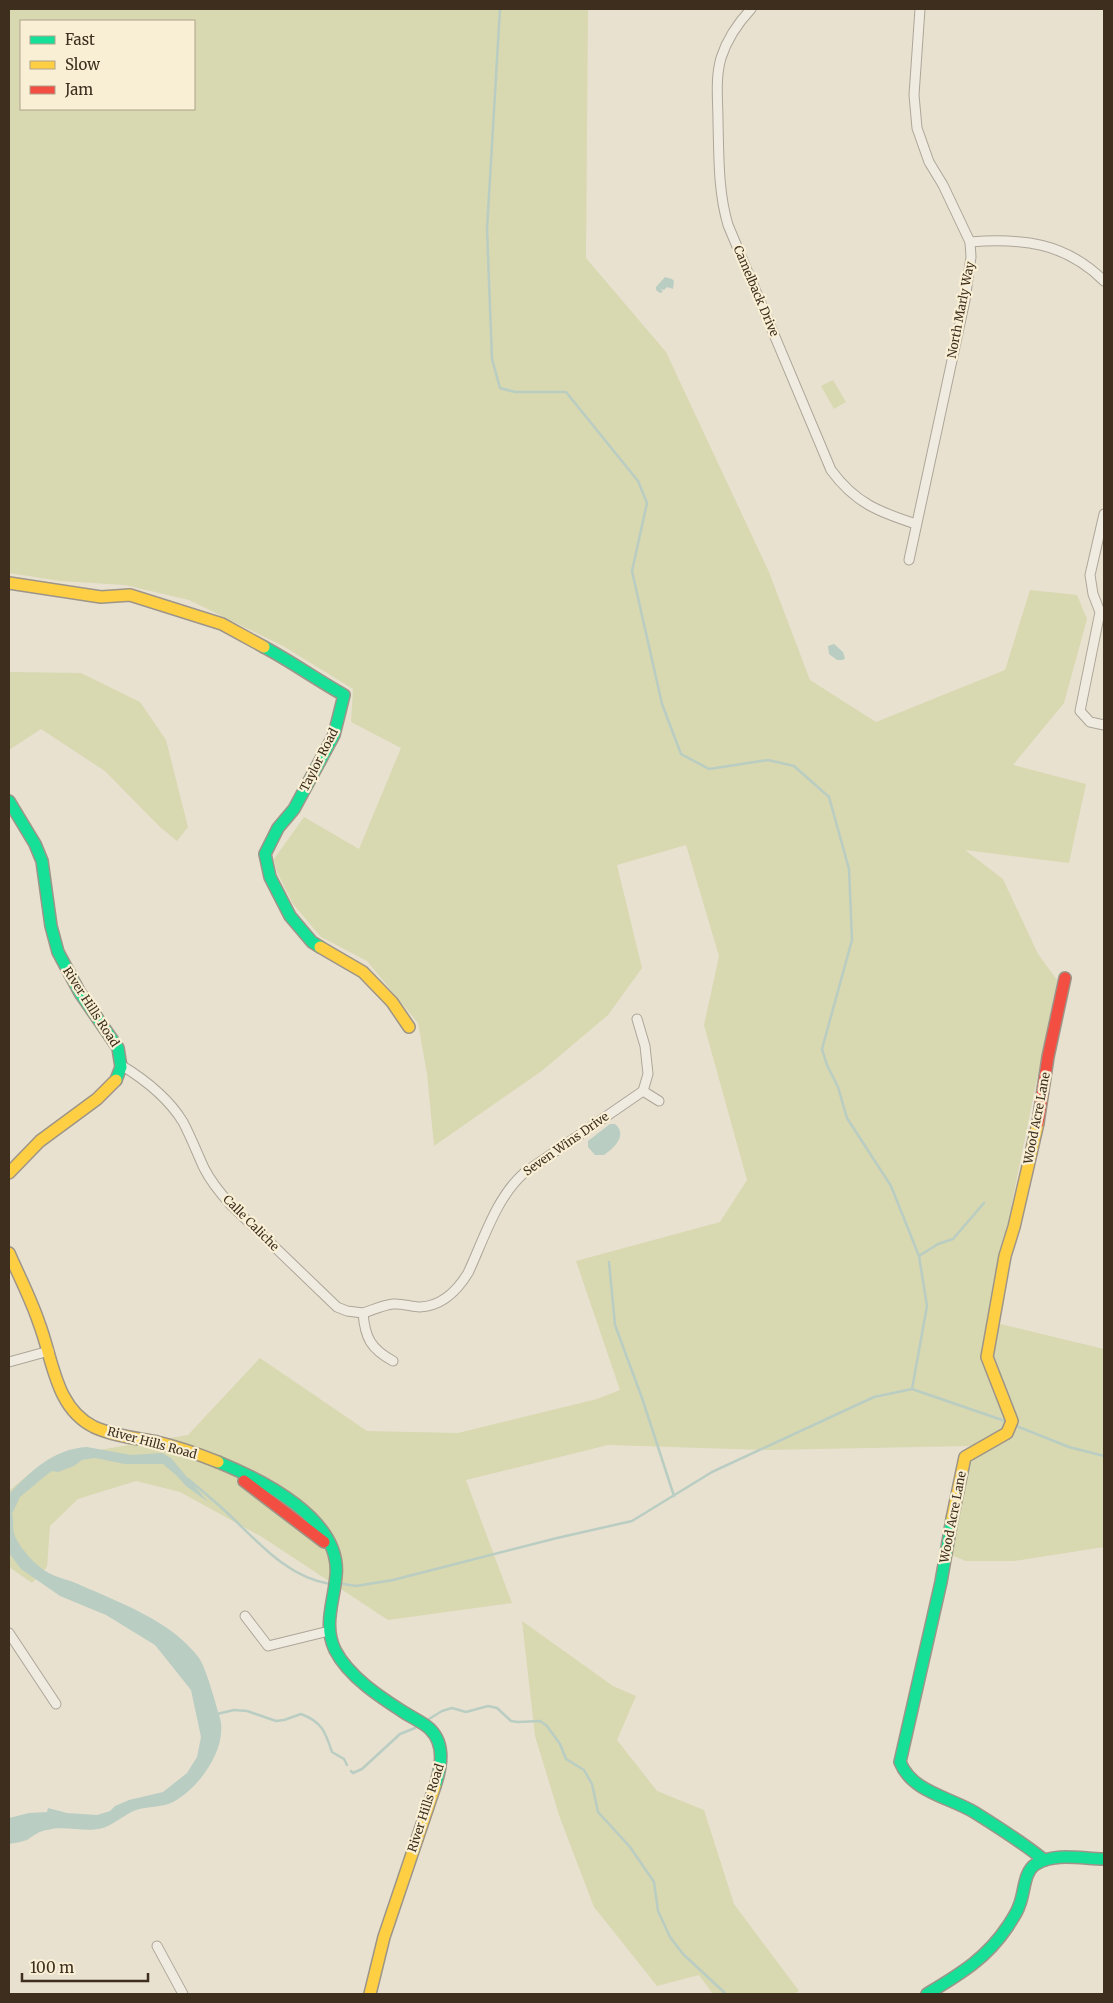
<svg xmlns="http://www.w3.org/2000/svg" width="1113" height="2003" viewBox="0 0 1113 2003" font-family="Merriweather,serif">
	<rect width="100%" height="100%" fill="#e8e1d0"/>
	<!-- green -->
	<g fill="#d8d8b1" fill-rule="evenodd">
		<path d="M9 9H588L586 258 666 352 769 572 810 680 876 722 1005 670 1030 590 1077 595 1087 619 1064 703 1013 765 1086 784 1069 863 965 850 1003 879 1038 954 1057 980 988 1321 1104 1349V1547L1015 1561H966L951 1555 967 1468 975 1456 970 1446 767 1450 608 1445 466 1480 512 1603 388 1620 262 1537 180 1492 136 1481 78 1499 50 1526 47 1567 32 1583 9 1567V1491L29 1474 81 1453 188 1435 260 1358 367 1431 458 1433 597 1399 620 1390 576 1261 720 1222 747 1180 704 1025 719 956 686 845 617 865 642 968 608 1015 543 1070 434 1146 427 1074 418 1023 367 961 321 937 293 904 277 872 274 859 304 817 359 849 401 748 351 722 353 689 283 646 189 600 125 585 60 581 9 573ZM21 21H194V109H21Z"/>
		<polygon points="833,380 846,402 834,409 821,386"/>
		<polygon points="9,672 81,673 140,702 166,740 188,827 177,841 159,826 105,771 41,729 9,750"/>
		<polygon points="522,1621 613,1686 636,1696 617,1740 657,1791 704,1810 734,1904 799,1991 793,1994 713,1994 699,1975 657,1986 594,1907 560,1818 535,1736"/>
	</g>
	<!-- water -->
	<g fill="#bacdc2">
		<polygon points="665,277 672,279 674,281 673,289 667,287 664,290 661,289 663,292 660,293 656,290 656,287"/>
		<polygon points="834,644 843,652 845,658 843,660 837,660 829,654 828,646"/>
		<path d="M610 1124H615C628 1135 614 1148 604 1155H595L588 1147V1141Z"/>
		<path d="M87 1447 131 1455 162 1453 171 1458 208 1502 186 1486 177 1476 163 1464H125L95 1458 82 1460 74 1466 58 1472 52 1471 45 1476 20 1497 12 1514C15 1523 10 1529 18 1542 26 1555 39 1569 53 1575 61 1579 70 1580 78 1584 118 1602 172 1621 199 1658 206 1668 215 1701 219 1715 230 1745 200 1788 173 1802 161 1808 148 1806 136 1810 125 1814 115 1824 103 1828 85 1833 65 1825 47 1830 39 1831 33 1836 27 1840 22 1842 14 1843 9 1844V1818L29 1813 47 1812 48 1808 67 1813 97 1815 110 1811 115 1806 129 1800 163 1792 187 1773 197 1757 201 1737 191 1690 155 1645 106 1615 60 1596 21 1569 9 1553V1494C31 1471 53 1449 87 1447Z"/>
	</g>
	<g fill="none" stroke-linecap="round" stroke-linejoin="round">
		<!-- stream -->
		<g stroke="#bacdc2" stroke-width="2.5">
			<polyline points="500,9 487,229 492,359 500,388 515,392 566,392 638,481 647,503 632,571 662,704 681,754 709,769 768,760 794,766 829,797 849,869 852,940 822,1049 827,1065 838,1087 847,1118 891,1186 919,1256 927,1306 912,1389"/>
			<polyline points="919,1256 938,1244 953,1239 984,1203"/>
			<polyline points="609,1262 615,1325 642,1398 674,1496"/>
			<polyline points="1016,1426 1069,1447 1104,1456"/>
			<path d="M188 1479C200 1489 212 1499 223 1509 255 1538 285 1577 330 1584"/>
			<polyline points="343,1584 356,1586 393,1580 557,1538 632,1521 712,1472 874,1397 912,1389 1005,1421"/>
			<path d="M217 1714 234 1710 247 1711 276 1721 284 1720 301 1714C322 1722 325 1731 332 1752L344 1759 347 1765"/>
			<polyline points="429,1719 442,1711 452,1708 466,1712 488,1706 497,1708 511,1721 518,1722 540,1721 547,1726 560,1744 566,1759 584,1770 592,1784 598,1812 630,1847 654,1882 658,1911 670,1937 683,1954 726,1994"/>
			<polyline points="351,1771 353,1773 362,1769 400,1734 415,1728"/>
		</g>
		<defs>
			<g id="street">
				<path d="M751 9C738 23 727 39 721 58 715 79 718 101 718 122 719 157 718 191 728 225L831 470C855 503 879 512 916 524"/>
				<path d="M970 242C1022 238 1065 242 1104 281"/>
				<polyline points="1104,514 1090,575 1093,594 1100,612 1080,711 1090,722 1104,725"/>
				<polyline points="909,560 965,300 971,257 970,242 943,185 929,162 917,128 914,95 920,9"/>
				<path d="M121 1065C144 1079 169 1099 183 1122 191 1137 197 1153 204 1168 211 1182 221 1194 231 1205L337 1307 347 1311 363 1313C365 1338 371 1349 393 1361"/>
				<polyline points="643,1091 659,1101"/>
				<path d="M363 1313C373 1310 383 1305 393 1304 402 1303 411 1307 420 1307 442 1306 457 1291 468 1273 484 1239 496 1198 524 1173L643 1091 648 1074 645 1046 637 1019"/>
				<polyline points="9,1362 49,1351"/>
				<polyline points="245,1616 268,1646 329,1631"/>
				<polyline points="9,1633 56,1704"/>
				<polyline points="157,1946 183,1994"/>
			</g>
			<g id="fast">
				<path d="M264 647C292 662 317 680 344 695L334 735 294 809 278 828 265 854 270 877 290 916 312 942 320 947"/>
				<polyline points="9,801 35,844 42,861 51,926 58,952 80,993 118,1048 121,1067 116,1080"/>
				<path d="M218 1462C262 1480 342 1519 336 1576 334 1601 323 1625 335 1650 349 1677 380 1697 405 1713 413 1718 424 1723 430 1729 446 1745 441 1768 435 1786"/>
				<path d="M952 1519 941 1582 900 1762C912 1792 949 1797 974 1812 998 1827 1022 1842 1044 1860"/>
				<path d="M927 1994C960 1974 986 1959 1008 1926 1012 1919 1017 1913 1019 1906 1025 1893 1023 1872 1036 1864 1055 1852 1083 1859 1104 1859"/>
			</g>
			<g id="slow">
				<polyline points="9,583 101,597 130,595 222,624 264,647"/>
				<polyline points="320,947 363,972 392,1002 409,1027"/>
				<polyline points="9,1173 40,1141 97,1099 116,1080"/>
				<path d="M9 1253C19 1276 31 1299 39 1323 53 1359 55 1408 94 1427 114 1436 136 1438 157 1442 178 1447 198 1454 218 1462"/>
				<polyline points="952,1519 965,1457 1007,1433 1012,1421 987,1357 1005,1256 1014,1227 1038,1123"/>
				<polyline points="370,1994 384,1937 435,1786"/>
			</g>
			<g id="jam">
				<polyline points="1038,1123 1048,1057 1065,978"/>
				<polyline points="244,1481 324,1542"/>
			</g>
		</defs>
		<!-- street casing -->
		<use href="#street" stroke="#ada698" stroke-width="11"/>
		<!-- fast casing -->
		<use href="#fast" stroke="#9d9588" stroke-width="14"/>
		<!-- slow casing -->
		<use href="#slow" stroke="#9d9588" stroke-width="14"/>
		<!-- jam casing -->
		<use href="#jam" stroke="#9d9588" stroke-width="14"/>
		<!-- street -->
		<use href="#street" stroke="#efebe1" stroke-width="9"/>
		<!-- fast -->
		<use href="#fast" stroke="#16e098" stroke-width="11"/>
		<!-- slow -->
		<use href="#slow" stroke="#ffcf43" stroke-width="11"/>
		<!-- jam -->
		<use href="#jam" stroke="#f24e42" stroke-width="11"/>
	</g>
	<g text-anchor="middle" stroke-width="4.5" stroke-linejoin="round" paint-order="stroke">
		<!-- street labels -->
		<g font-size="12" fill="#3e2e1e" stroke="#f8efd5">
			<text transform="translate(756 291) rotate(67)" y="4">Camelback Drive</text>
			<text transform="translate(961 310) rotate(-79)" y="4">North Marly Way</text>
			<text transform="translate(319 760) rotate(-63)" y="4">Taylor Road</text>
			<text transform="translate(91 1007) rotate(57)" y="4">River Hills Road</text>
			<text transform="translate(1037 1118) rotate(-79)" y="4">Wood Acre Lane</text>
			<text transform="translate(566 1144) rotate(-35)" y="4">Seven Wins Drive</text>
			<text transform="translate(251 1223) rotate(45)" y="4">Calle Caliche</text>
			<text transform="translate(152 1443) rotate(15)" y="4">River Hills Road</text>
			<text transform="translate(953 1517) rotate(-79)" y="4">Wood Acre Lane</text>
			<text transform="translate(426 1808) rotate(-72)" y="4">River Hills Road</text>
		</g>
	</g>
	<!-- border -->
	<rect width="1113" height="2003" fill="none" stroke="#3e2e1e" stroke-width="20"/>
	<!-- legend -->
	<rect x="20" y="20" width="175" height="90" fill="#f8efd5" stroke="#aea28c"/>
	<rect x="30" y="36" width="25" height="8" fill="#16e098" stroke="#aea28c"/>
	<text x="65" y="45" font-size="15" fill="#3e2e1e">Fast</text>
	<rect x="30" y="61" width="25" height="8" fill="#ffcf43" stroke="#aea28c"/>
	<text x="65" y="70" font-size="15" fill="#3e2e1e">Slow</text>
	<rect x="30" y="86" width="25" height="8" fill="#f24e42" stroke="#aea28c"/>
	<text x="65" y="95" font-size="15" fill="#3e2e1e">Jam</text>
	<!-- scale -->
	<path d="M22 1973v8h126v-8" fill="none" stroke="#3e2e1e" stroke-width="2.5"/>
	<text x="30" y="1973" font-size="15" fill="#3e2e1e" stroke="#f8efd5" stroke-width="4" paint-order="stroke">100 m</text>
</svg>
